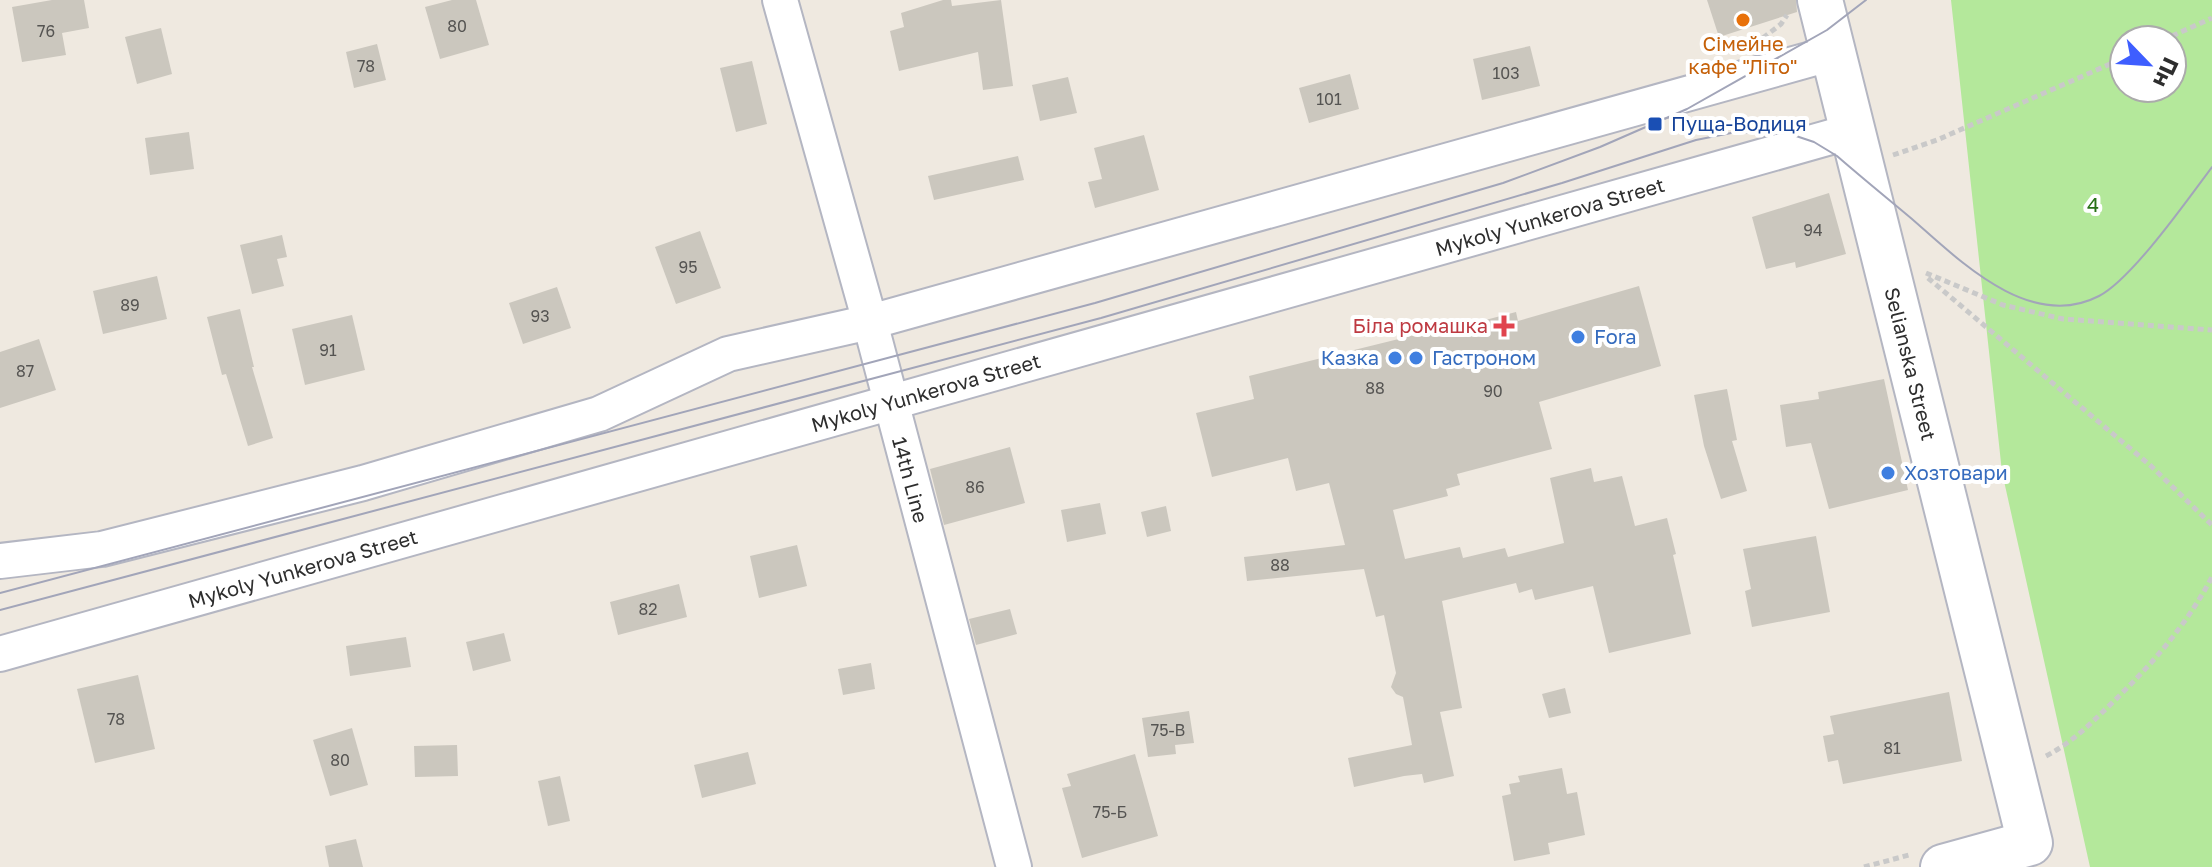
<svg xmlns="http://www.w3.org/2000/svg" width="2212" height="867" viewBox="0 0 2212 867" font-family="'Golos Text',sans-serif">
	<rect width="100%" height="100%" fill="#efe9e0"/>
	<!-- green -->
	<path fill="#b4e89b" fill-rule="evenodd" d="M1951 0H2212V867H2090L2002 472ZM2172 40V88H2124V40Z"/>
	<!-- building -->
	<g fill="#cbc7be">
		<polygon points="52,0 84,0 89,28 62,33 66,55 22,62 12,7"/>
		<polygon points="452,0 476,0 489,45 440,59 425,7"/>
		<polygon points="943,0 951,0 952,6 1001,0 1013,86 983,90 978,52 899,71 890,31 904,27 901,13"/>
		<polygon points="1707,0 1796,0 1797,12 1719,37"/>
		<polygon points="161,28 172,74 137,84 125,37"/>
		<polygon points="377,44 386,80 354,88 346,52"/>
		<polygon points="1530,46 1540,86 1482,100 1473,59"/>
		<polygon points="752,61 767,124 736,132 720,68"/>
		<polygon points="1350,74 1359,109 1309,123 1299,88"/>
		<polygon points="1068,77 1077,113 1040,121 1032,85"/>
		<polygon points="189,132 194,169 150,175 145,138"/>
		<polygon points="1144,135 1159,190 1095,208 1088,182 1102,179 1094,148"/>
		<polygon points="1018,156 1024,180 934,200 928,176"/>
		<polygon points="1829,193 1846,254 1796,268 1795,262 1766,269 1752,217"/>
		<polygon points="700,231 721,288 676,304 655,247"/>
		<polygon points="282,235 287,257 277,259 284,286 252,294 240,245"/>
		<polygon points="157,276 167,319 103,334 93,291"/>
		<polygon points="1639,286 1661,366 1539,402 1552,449 1457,474 1460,485 1446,489 1448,496 1393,510 1405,559 1460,547 1463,558 1505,548 1508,557 1564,543 1550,478 1591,468 1594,482 1622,476 1635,526 1667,518 1676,554 1673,555 1691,634 1609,653 1593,586 1535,600 1532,589 1519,593 1516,583 1442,601 1462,708 1440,712 1454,776 1424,783 1422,774 1404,776 1354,787 1348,758 1412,745 1403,697 1396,694 1391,687 1396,673 1384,615 1376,617 1364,569 1247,581 1244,557 1345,545 1329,483 1296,491 1288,458 1212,477 1196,413 1254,399 1249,376 1423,333 1424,336 1516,312 1518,321"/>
		<polygon points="557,287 571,328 523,344 509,303"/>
		<polygon points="240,309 254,367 252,367 273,438 248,446 226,374 222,375 207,317"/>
		<polygon points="352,315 365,370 305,385 292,329"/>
		<polygon points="39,339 56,390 0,408 0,352"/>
		<polygon points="1884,379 1908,490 1829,509 1811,443 1786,447 1780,405 1819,399 1818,392"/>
		<polygon points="1727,389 1737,440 1732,441 1747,491 1721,499 1704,446 1694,395"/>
		<polygon points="1010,447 1025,503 944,525 930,469"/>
		<polygon points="1100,503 1106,534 1067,542 1061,510"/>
		<polygon points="1166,506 1171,531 1147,537 1141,512"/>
		<polygon points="1816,536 1830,612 1752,627 1745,591 1751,589 1743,549"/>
		<polygon points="797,545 807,586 759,598 750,556"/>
		<polygon points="679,584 687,617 618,635 610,602"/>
		<polygon points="1010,609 1017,634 976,645 969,619"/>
		<polygon points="504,633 511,661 473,671 466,642"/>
		<polygon points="406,637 411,667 350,676 346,646"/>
		<polygon points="871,663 875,689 843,695 838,669"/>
		<polygon points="138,675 155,749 95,763 77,689"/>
		<polygon points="1565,688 1571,713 1549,718 1542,694"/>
		<polygon points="1949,692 1962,761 1843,784 1838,760 1828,762 1823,736 1834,734 1830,716"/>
		<polygon points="1189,711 1194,743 1175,745 1176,754 1148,757 1142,718"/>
		<polygon points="352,728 368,785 330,796 313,740"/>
		<polygon points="457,745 458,776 415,777 414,746"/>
		<polygon points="748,752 756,784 702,798 694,765"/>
		<polygon points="1135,754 1158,836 1082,858 1062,788 1071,786 1067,774"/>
		<polygon points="1562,768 1567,794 1577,792 1585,835 1548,843 1550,854 1514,861 1502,796 1511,794 1509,784 1520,782 1518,776"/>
		<polygon points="560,776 570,821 548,826 538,781"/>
		<polygon points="356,839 363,867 329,867 325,846"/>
	</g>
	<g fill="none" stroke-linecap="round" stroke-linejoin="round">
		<defs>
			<g id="street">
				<polyline points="780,0 870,322 1014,867"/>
				<polyline points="0,561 102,549 363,483 599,414 728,354 870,322 1833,53"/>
				<polyline points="0,654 1852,131"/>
			</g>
			<polyline id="secondary" points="1820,0 2030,843 1943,867"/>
		</defs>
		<!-- street casing -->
		<use href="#street" stroke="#b4b6c2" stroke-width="38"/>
		<!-- secondary casing -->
		<use href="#secondary" stroke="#b4b6c2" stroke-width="48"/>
		<!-- path -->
		<g stroke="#c9c9c9" stroke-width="5" stroke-dasharray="6 4" stroke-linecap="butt">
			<polyline points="1763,38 1781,24 1787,15"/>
			<polyline points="2163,40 2212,18"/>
			<polyline points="1893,155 1937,140 2124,58"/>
			<polyline points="1926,273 2003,305 2063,319 2212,330"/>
			<polyline points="1928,278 2151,466 2212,525"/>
			<path d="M2046 756C2073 742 2090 724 2113 702 2152 664 2186 626 2212 577"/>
			<polyline points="1864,867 1909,855"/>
		</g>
		<!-- street -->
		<use href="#street" stroke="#fff" stroke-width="34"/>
		<!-- secondary -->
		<use href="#secondary" stroke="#fff" stroke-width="44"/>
		<!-- tram -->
		<g stroke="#a2a5b9" stroke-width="2">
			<polyline points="0,593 1095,303 1503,183 1600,147 1687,109 1827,30 1866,0"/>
			<path d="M0 610 1101 318 1562 183 1696 140 1736 132 1790 134 1814 142 1837 156C1861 177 1887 198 1912 219 1959 260 2030 332 2099 296 2132 279 2188 199 2212 167"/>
		</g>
	</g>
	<!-- markers -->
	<circle fill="#e8710a" stroke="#fff" stroke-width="3" cx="1743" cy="20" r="8"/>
	<rect fill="#1a4fb4" stroke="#fff" stroke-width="3" x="1647" y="116" width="16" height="16" rx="4"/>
	<path fill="#e0444e" stroke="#fff" stroke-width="3" d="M1500 314h8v8h8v8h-8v8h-8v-8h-8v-8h8z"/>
	<g fill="#3f7fe0" stroke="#fff" stroke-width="3">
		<circle cx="1578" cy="337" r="8"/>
		<circle cx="1395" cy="358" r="8"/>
		<circle cx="1416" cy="358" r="8"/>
		<circle cx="1888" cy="473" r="8"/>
	</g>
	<g text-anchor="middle" stroke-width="8" stroke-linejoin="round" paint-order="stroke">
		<!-- number labels -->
		<g font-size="16" fill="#555452">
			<text x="457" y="32">80</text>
			<text x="46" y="37">76</text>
			<text x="366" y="72">78</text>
			<text x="1506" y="79">103</text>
			<text x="1329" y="105">101</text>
			<text x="1813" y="236">94</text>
			<text x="688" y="273">95</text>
			<text x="130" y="311">89</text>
			<text x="540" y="322">93</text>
			<text x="328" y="356">91</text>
			<text x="25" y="377">87</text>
			<text x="1375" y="394">88</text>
			<text x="1493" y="397">90</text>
			<text x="975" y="493">86</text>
			<text x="1280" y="571">88</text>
			<text x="648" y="615">82</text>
			<text x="116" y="725">78</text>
			<text x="1168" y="736">75-В</text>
			<text x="1892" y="754">81</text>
			<text x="340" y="766">80</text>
			<text x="1110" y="818">75-Б</text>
		</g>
		<!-- food labels -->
		<g font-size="20" fill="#c56008" stroke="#fff">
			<text x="1743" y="51">Сімейне<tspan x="1743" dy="23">кафе "Літо"</tspan></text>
		</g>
		<!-- transit labels -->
		<g font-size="20" fill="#164399" stroke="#fff" text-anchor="start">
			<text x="1671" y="131">Пуща-Водиця</text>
		</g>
		<!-- park labels -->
		<g font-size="20" fill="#287117" stroke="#fff">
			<text x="2093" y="212">4</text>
		</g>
		<!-- street labels -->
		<g font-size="20" fill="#2e2e2e" stroke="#fff">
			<text transform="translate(1550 217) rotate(-16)" y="7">Mykoly Yunkerova Street</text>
			<text transform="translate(1910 364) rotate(76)" y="7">Selianska Street</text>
			<text transform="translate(926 393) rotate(-16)" y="7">Mykoly Yunkerova Street</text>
			<text transform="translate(910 480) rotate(75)" y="7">14th Line</text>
			<text transform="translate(303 569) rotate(-16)" y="7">Mykoly Yunkerova Street</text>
		</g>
		<!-- health labels -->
		<g font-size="20" fill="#be3a42" stroke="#fff" text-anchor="end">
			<text x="1488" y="333">Біла ромашка</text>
		</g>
		<!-- shop labels -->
		<g font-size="20" fill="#366cbe" stroke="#fff" text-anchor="start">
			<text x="1594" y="344">Fora</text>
			<text x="1379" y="365" text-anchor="end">Казка</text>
			<text x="1432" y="365">Гастроном</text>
			<text x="1904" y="480">Хозтовари</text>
		</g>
	</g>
	<!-- north arrow -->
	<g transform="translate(2148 64) rotate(115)"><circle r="38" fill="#ffffff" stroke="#ababab" stroke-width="2"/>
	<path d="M0-6L14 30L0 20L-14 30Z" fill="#3e5eff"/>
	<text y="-12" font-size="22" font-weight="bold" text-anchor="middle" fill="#2e2e2e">Пн</text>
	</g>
</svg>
